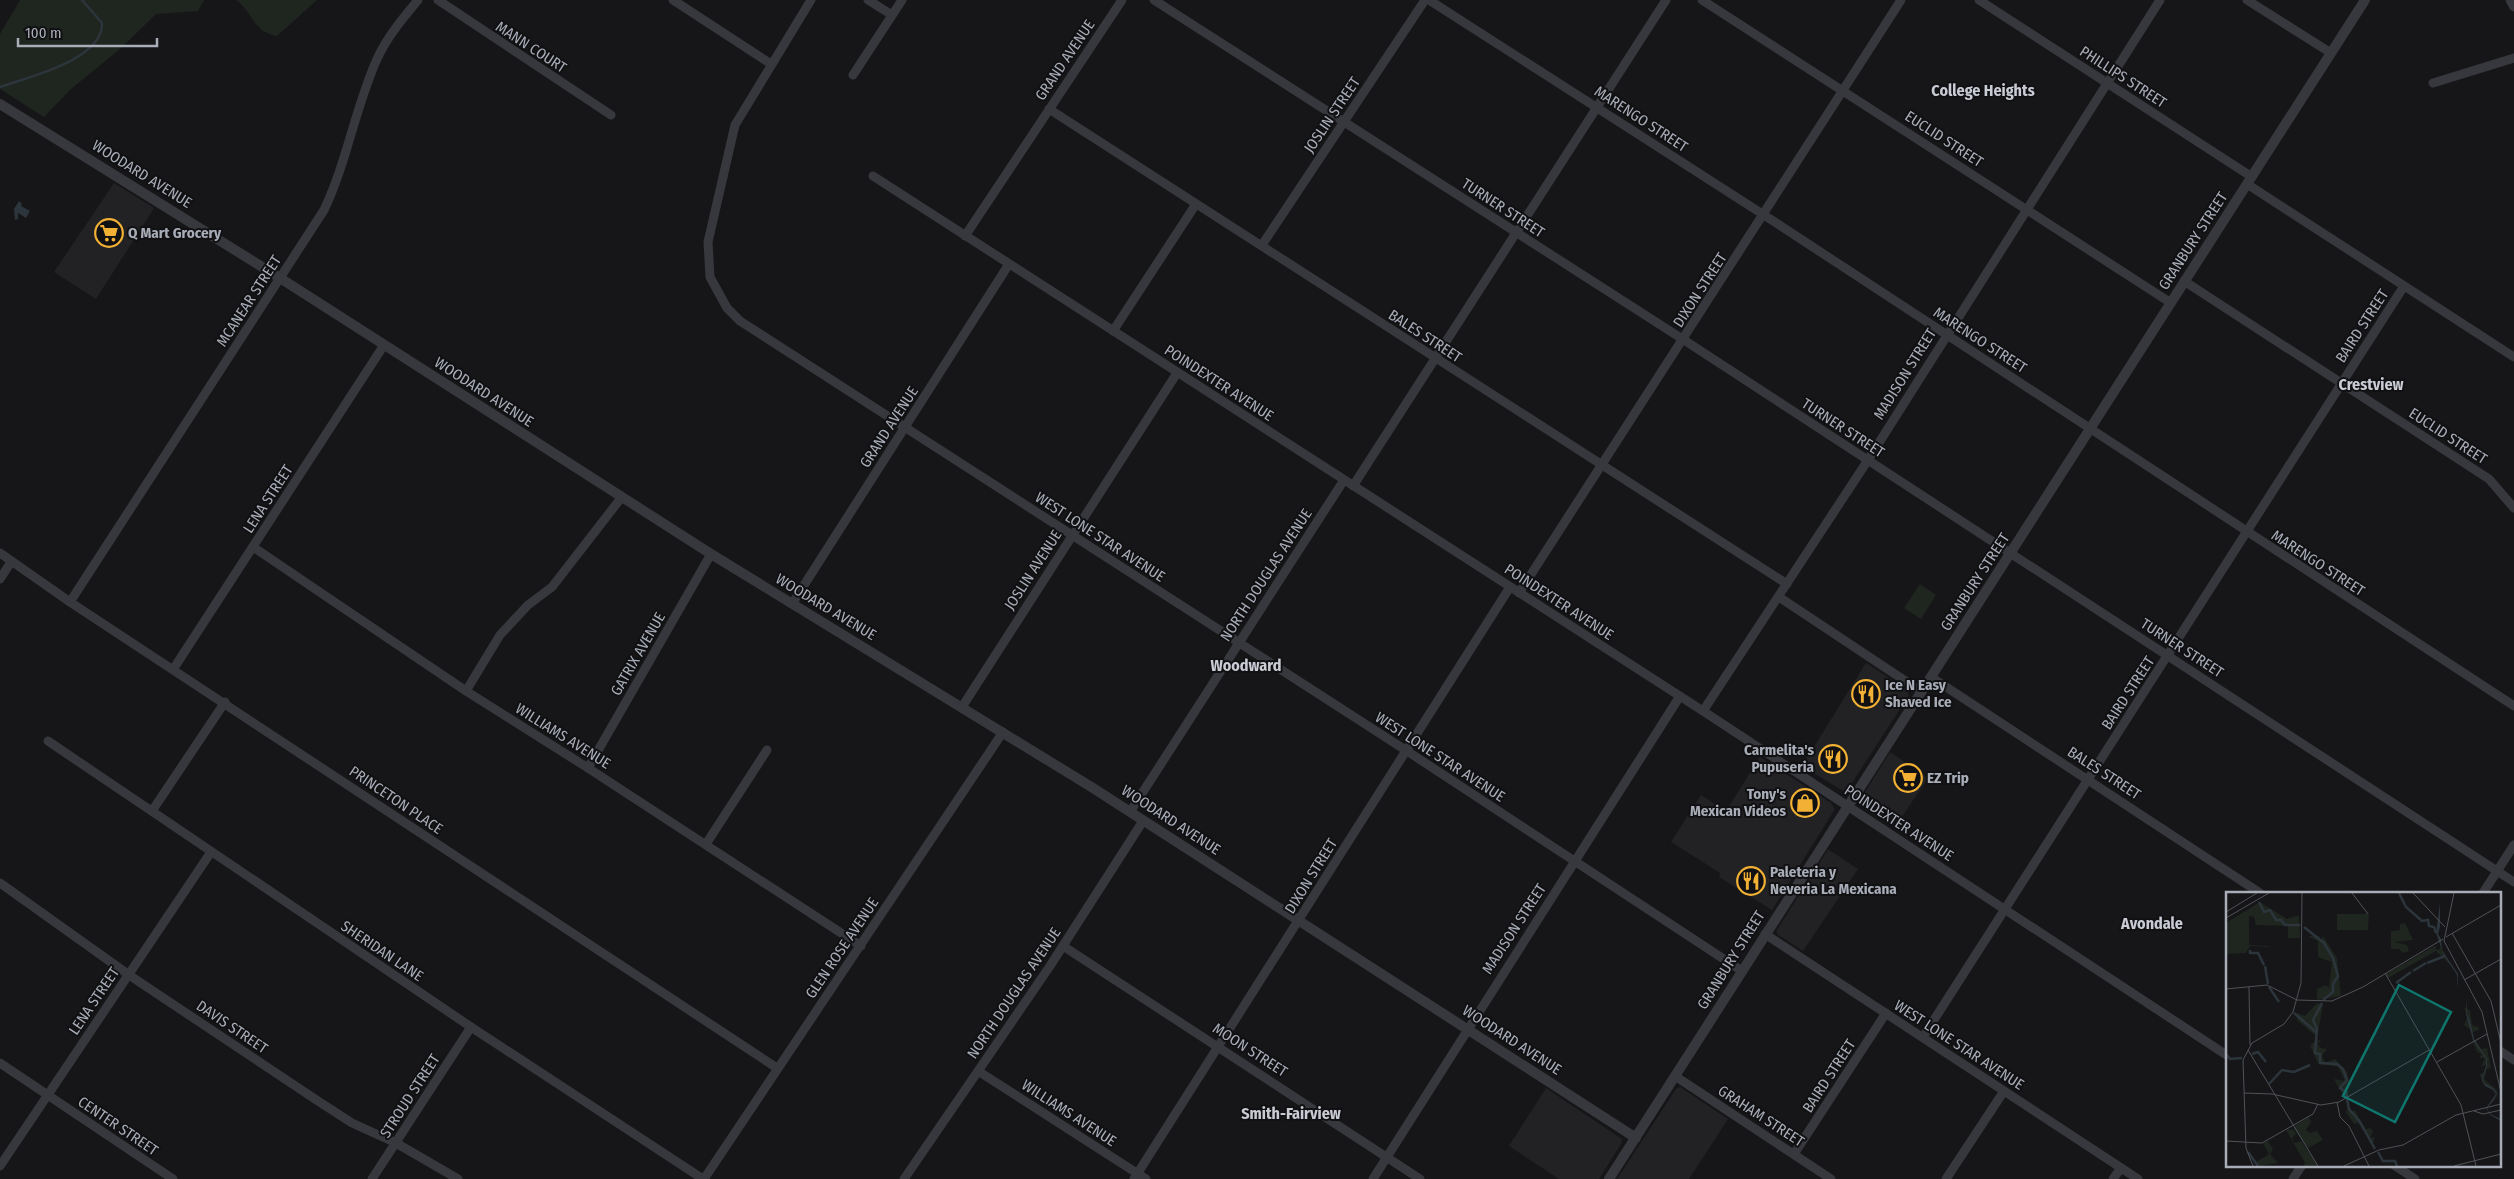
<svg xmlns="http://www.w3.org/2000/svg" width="2514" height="1179" viewBox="0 0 2514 1179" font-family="'Fira Sans Condensed',sans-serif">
	<rect width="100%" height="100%" fill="#161618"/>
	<!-- built -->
	<g fill="#222225">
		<polygon points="114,183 154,208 96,299 54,272"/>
		<polygon points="1866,663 1906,689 1909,695 1848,789 1843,791 1802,766"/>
		<polygon points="1890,752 1928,778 1895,827 1859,802"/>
		<polygon points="1760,757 1831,803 1835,809 1772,910 1719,877 1720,873 1671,842 1701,795 1726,811"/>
		<polygon points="1828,849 1858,869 1803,951 1777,934 1777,930"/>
		<polygon points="1680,1087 1728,1119 1689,1179 1617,1179 1676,1089"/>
		<polygon points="1546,1088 1622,1139 1621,1144 1599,1179 1559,1179 1509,1146"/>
	</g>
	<!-- green -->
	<g fill="#1e261f">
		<polygon points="20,0 204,0 198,11 156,14 120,49 71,89 44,117 0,89 0,34"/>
		<path d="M236 0H317L277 36C252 32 254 13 236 0Z"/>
		<polygon points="1920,584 1936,595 1921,619 1904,608"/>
	</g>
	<!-- water -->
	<polygon fill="#2c353c" points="19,201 22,204 21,206 30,211 26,218 18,213 18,219 15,220 14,209"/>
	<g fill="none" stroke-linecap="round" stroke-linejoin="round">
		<!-- stream -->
		<path stroke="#2c353c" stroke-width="2.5" d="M0 87C28 77 103 60 102 23L82 0"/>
		<!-- minor -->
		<g stroke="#37383d" stroke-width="9">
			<polyline points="438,0 611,115"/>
			<polyline points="673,0 771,64"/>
			<polyline points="811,0 735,125 708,242 710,277 727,308 740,321 1407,751 1742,971"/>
			<polyline points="868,0 892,15"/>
			<polyline points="1154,0 1684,340 2514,882"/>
			<polyline points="1429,0 1764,215 2514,706"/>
			<polyline points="1702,0 2171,303"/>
			<polyline points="1979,0 2252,177"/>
			<polyline points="2247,0 2331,53"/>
			<polyline points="2510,0 2514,7"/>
			<polyline points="853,75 902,0"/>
			<polyline points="2433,83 2514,58"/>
			<polyline points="1049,109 1787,584"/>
			<polyline points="873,176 1703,711 2228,1056"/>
			<polyline points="2247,184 2514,357"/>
			<polyline points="965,236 1122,0"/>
			<polyline points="1262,245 1425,0"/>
			<polyline points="2184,281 2489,479 2514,508"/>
			<polyline points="1113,331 1196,204"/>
			<polyline points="1353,486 1666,0"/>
			<polyline points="253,547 466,691 588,768 861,946"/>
			<polyline points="0,553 70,602 777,1068"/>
			<polyline points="0,579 11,562"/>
			<polyline points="1519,593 1901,0"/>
			<polyline points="1779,597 1922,692"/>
			<path d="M70 602 324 210C347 162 355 108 377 59 387 37 403 18 418 0"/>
			<polyline points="792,604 1009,264"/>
			<polyline points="174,668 384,345"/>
			<polyline points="1931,677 2260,893"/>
			<polyline points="466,691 500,635 528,605 552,587 621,498"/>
			<polyline points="962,707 1177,373"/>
			<polyline points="1703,711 1868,460 2160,0"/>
			<polyline points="48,741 471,1027 703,1179"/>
			<polyline points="588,768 711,554"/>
			<polyline points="152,811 225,702"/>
			<polyline points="1130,812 1344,480"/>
			<polyline points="706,844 767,750"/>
			<polyline points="0,883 129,975 318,1101 352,1123 396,1143 458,1179"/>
			<polyline points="2483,893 2514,845"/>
			<polyline points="1765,934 2138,1179"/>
			<polyline points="1063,946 1420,1179"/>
			<polyline points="1923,1037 2404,286"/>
			<polyline points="2500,1051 2514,1060"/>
			<polyline points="0,1063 173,1179"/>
			<polyline points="978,1071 1146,1179"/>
			<polyline points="1675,1076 1831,1179"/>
			<polyline points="1794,1154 1886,1013"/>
			<polyline points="2394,1165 2415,1179"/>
			<polyline points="0,1166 211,852"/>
			<polyline points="372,1179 471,1027"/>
			<polyline points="704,1179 1003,732"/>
			<polyline points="904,1179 1050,966 1143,821"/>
			<polyline points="1134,1179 1510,587"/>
			<polyline points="1373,1179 1680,696"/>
			<polyline points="1946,1179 2004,1091"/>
			<polyline points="2113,1179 2121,1168"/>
			<polyline points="2293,1179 2302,1165"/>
		</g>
		<!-- tertiary -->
		<g stroke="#37383d" stroke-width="10">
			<polyline points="0,104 280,278 711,554 1093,788 1636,1138"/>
			<polyline points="1609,1179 2365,0"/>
		</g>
	</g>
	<!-- icons -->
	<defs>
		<symbol id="supermarket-ring" viewBox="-11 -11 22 22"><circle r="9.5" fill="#111113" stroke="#f2b134" stroke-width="1.5"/><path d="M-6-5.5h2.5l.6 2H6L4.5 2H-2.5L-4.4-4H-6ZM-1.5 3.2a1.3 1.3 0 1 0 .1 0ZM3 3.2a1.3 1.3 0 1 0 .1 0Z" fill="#f2b134"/></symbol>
		<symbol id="restaurant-ring" viewBox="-11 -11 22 22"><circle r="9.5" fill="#111113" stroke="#f2b134" stroke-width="1.5"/><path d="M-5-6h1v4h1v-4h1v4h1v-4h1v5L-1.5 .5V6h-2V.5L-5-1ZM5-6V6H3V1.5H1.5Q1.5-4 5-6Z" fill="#f2b134"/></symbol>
		<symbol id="shop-ring" viewBox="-11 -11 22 22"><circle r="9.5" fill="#111113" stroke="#f2b134" stroke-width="1.5"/><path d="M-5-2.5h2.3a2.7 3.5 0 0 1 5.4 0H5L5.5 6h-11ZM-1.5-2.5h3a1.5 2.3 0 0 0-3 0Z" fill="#f2b134"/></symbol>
	</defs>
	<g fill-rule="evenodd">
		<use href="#supermarket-ring" x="93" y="217" width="32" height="32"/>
		<use href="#restaurant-ring" x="1850" y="678" width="32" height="32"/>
		<use href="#restaurant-ring" x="1817" y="743" width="32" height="32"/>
		<use href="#supermarket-ring" x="1892" y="762" width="32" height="32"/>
		<use href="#shop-ring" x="1789" y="787" width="32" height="32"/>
		<use href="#restaurant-ring" x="1735" y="865" width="32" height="32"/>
	</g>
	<g text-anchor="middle" stroke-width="4" stroke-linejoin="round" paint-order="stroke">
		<!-- street labels -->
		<g font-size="15" fill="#a8adb8" stroke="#111113">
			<text transform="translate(531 47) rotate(33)" y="5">MANN COURT</text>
			<text transform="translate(1065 60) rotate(-56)" y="5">GRAND AVENUE</text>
			<text transform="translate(2123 77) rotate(33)" y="5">PHILLIPS STREET</text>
			<text transform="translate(1332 115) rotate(-56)" y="5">JOSLIN STREET</text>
			<text transform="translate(1641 119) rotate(33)" y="5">MARENGO STREET</text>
			<text transform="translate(1944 139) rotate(33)" y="5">EUCLID STREET</text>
			<text transform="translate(142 174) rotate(32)" y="5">WOODARD AVENUE</text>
			<text transform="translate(1503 208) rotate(33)" y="5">TURNER STREET</text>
			<text transform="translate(2193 241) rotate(-57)" y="5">GRANBURY STREET</text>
			<text transform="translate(1700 290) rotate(-57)" y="5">DIXON STREET</text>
			<text transform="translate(249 301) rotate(-57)" y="5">MCANEAR STREET</text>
			<text transform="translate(2362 326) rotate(-57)" y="5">BAIRD STREET</text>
			<text transform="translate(1425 336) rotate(33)" y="5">BALES STREET</text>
			<text transform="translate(1980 340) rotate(33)" y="5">MARENGO STREET</text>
			<text transform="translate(1905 374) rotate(-58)" y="5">MADISON STREET</text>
			<text transform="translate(1219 383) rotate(33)" y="5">POINDEXTER AVENUE</text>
			<text transform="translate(484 392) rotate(33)" y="5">WOODARD AVENUE</text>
			<text transform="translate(889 427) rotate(-57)" y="5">GRAND AVENUE</text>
			<text transform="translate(1843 428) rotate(33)" y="5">TURNER STREET</text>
			<text transform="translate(2448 436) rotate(33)" y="5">EUCLID STREET</text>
			<text transform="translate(268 499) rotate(-57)" y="5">LENA STREET</text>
			<text transform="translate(1100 537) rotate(33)" y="5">WEST LONE STAR AVENUE</text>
			<text transform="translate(2318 563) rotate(33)" y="5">MARENGO STREET</text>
			<text transform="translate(1033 570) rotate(-57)" y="5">JOSLIN AVENUE</text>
			<text transform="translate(1266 575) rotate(-57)" y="5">NORTH DOUGLAS AVENUE</text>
			<text transform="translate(1975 582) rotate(-57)" y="5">GRANBURY STREET</text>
			<text transform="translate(1559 602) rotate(33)" y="5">POINDEXTER AVENUE</text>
			<text transform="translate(826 607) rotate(31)" y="5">WOODARD AVENUE</text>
			<text transform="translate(2182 648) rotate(33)" y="5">TURNER STREET</text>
			<text transform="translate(638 654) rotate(-60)" y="5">GATRIX AVENUE</text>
			<text transform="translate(2128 693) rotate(-57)" y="5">BAIRD STREET</text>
			<text transform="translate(563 736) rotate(32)" y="5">WILLIAMS AVENUE</text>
			<text transform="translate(1440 757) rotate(33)" y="5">WEST LONE STAR AVENUE</text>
			<text transform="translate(2104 773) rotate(33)" y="5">BALES STREET</text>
			<text transform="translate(396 800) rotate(34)" y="5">PRINCETON PLACE</text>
			<text transform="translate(1171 820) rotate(33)" y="5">WOODARD AVENUE</text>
			<text transform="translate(1899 823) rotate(33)" y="5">POINDEXTER AVENUE</text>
			<text transform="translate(1311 876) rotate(-58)" y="5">DIXON STREET</text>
			<text transform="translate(1514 929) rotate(-57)" y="5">MADISON STREET</text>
			<text transform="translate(842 948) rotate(-56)" y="5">GLEN ROSE AVENUE</text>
			<text transform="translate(382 951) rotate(34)" y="5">SHERIDAN LANE</text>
			<text transform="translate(1731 960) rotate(-58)" y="5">GRANBURY STREET</text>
			<text transform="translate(1014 993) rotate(-56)" y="5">NORTH DOUGLAS AVENUE</text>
			<text transform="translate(94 1001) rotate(-56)" y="5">LENA STREET</text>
			<text transform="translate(232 1027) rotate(34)" y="5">DAVIS STREET</text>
			<text transform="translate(1512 1040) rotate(33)" y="5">WOODARD AVENUE</text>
			<text transform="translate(1959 1045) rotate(33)" y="5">WEST LONE STAR AVENUE</text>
			<text transform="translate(1250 1050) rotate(33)" y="5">MOON STREET</text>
			<text transform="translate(1829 1076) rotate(-57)" y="5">BAIRD STREET</text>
			<text transform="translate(410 1096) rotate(-57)" y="5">STROUD STREET</text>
			<text transform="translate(1069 1113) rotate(33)" y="5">WILLIAMS AVENUE</text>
			<text transform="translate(1761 1116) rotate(33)" y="5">GRAHAM STREET</text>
			<text transform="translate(118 1126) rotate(34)" y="5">CENTER STREET</text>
		</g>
		<!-- poi labels -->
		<g font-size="15" font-weight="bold" fill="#a8adb8" stroke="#111113" text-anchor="start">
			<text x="128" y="238">Q Mart Grocery</text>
			<text x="1885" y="690">Ice N Easy<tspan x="1885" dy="17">Shaved Ice</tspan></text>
			<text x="1814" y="755" text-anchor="end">Carmelita's<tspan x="1814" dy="17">Pupuseria</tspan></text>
			<text x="1927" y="783">EZ Trip</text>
			<text x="1786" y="799" text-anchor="end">Tony's<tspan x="1786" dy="17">Mexican Videos</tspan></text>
			<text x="1770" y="877">Paleteria y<tspan x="1770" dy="17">Neveria La Mexicana</tspan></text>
		</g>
		<!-- neighbourhood labels -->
		<g font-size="16" font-weight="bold" fill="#c9ccd4" stroke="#111113">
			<text x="1983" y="96">College Heights</text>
			<text x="2371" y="390">Crestview</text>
			<text x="1246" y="671">Woodward</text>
			<text x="2152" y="929">Avondale</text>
			<text x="1291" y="1119">Smith-Fairview</text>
		</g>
	</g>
	<!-- overview -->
	<g transform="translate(2226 892)">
		<rect width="275" height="275" fill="#161618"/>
		<path d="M34 10 61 27 73 23 74 46H62V34L30 33 28 25 23 24V53L42 54 45 55 24 54 20 61 0 62V31ZM111 22H143L142 38H111ZM179 31 187 48 168 50 181 53 183 59 177 61 173 57H165V39L174 38V32ZM82 44H93L95 48 97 44 111 66 115 104 91 108V97L100 93 103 96 106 70 92 65V49ZM214 52 224 73 210 59 162 86 160 82 205 56 210 54V58L214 57ZM91 111 97 113 91 145 71 128V121L79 124ZM238 116 244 118 246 133H249L246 135 252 134 253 138 247 140 248 148 245 138 238 133 242 124ZM90 148 96 149 92 151 94 156 101 157 96 164 99 171 109 167 121 180 124 193 121 194 123 205 119 207 108 187 119 189 112 175 92 171 84 154ZM250 149 255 157 261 156 265 176 261 177 258 187 271 198 272 203 269 207 270 199 258 192 257 185 255 187 254 182 258 180 257 183 261 172 255 175 259 166H253L256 162 251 160 247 150ZM122 215 127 224 130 226 126 219 129 218 139 237 145 236 147 240 144 246 149 245 147 252 132 231 128 232 120 220ZM83 225 85 230 80 238 84 241 91 239 97 248 82 256 68 237 70 233ZM67 237 70 242 66 246 68 251 75 249 92 274H77L79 271 60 238ZM42 249 47 257 44 262 52 271 32 274 30 270 43 262 37 251Z" fill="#1e261f"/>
		<path d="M206 1 214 11V35L212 42 215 47 216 58 232 82V97L241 105V121L245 133 248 147 261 167V174L257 186 258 191 267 196 271 201 268 208 261 216 264 222 273 226 275 229 264 223 260 216 270 202 267 198 259 194 256 189V186L260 174V167L247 148 240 122 241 105 232 97 231 83 218 63 210 41 214 11Z" fill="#2c353c"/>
		<path fill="none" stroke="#2c353c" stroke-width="2.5" d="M173 1 180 15 196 29 202 28 203 34 208 35 210 41M33 10 38 20 44 18 50 28H55L59 33H74M78 35 98 51 107 66 112 84 107 92V100L97 108M24 58V61H32L38 73M201 71 219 64M39 74 42 92M187 79 200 71M170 91 185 80M43 95 53 110M96 111 87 128 91 137 89 161 94 162V171L111 172 117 177 121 188 114 196 120 200 121 205M68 121 90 140M0 162 4 167 16 166M26 162 32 160 40 170M43 192 56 178 68 180 84 173M121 207 123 217 134 230 149 257M22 260 32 274M152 260 157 269H169L171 274"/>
		<path fill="none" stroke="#505258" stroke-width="1" d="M126 1 142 22M187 1 219 35M228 1 218 49 256 120 275 200M0 20 31 1M0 26 43 1M226 41 265 109 275 151M220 45 275 13M159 81 235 213 250 274M238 88 275 67M23 95 24 153M0 97 41 93 71 108 106 109 137 95 217 47M22 158 92 274M211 170 261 142M18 201 46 202 95 213 113 210 203 158M111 210 114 225 123 234 143 274M248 219 257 222 275 218M0 249 36 251 87 222 92 212M27 274 20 256 17 168 26 151 58 132 67 120 75 91 76 1M118 274 153 258 177 253 230 223 275 212M228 274 275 262"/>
		<path fill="#0f766e" fill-opacity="0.15" stroke="#0f766e" stroke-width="2.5" d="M173 93 225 120 169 230 117 204Z"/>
		<rect width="275" height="275" fill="none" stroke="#a8adb8" stroke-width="2.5"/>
	</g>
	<!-- scale -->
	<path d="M18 38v8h139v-8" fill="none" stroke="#a8adb8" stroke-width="2.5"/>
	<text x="25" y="38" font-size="15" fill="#a8adb8" stroke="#111113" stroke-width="4" paint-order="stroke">100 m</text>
</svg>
